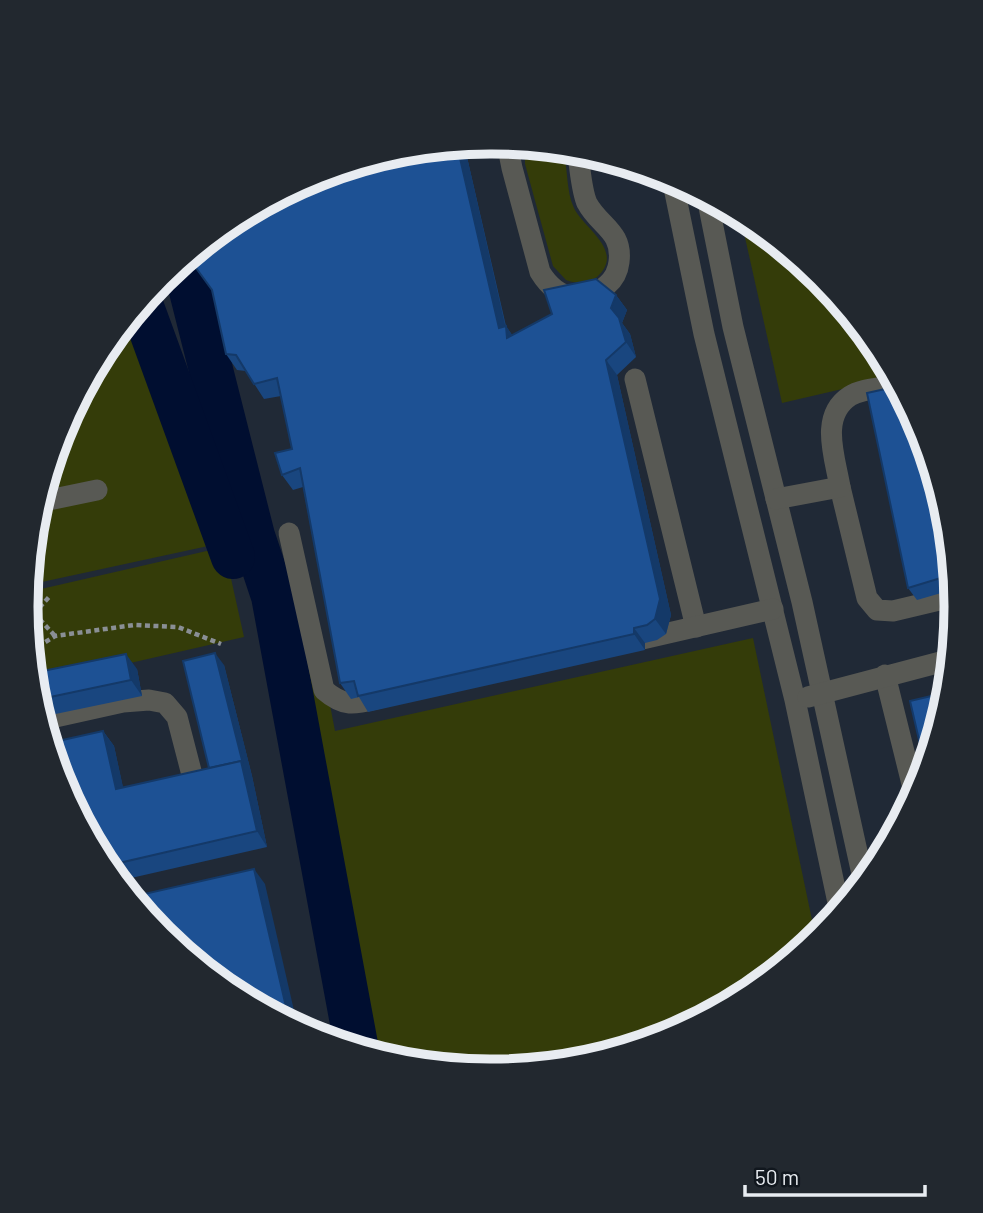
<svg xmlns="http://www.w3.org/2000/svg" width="983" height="1213" viewBox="0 0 983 1213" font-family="Barlow,sans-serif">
	<rect width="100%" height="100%" fill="#1a2027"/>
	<!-- built -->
	<circle fill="#202936" cx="491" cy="607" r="463"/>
	<!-- green -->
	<g fill="#343c09">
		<path d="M528 145 563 149C568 167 566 192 574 208 583 228 626 251 597 277 587 284 577 284 566 280L553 266 525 164V151Z"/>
		<polygon points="740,215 750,220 821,278 879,348 894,377 782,403"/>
		<polygon points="136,310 222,543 28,585 35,515 62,428 105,348"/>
		<polygon points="296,527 335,731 753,638 816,939 750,994 669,1036 582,1063 491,1072 400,1063 372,1054 276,610 295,591"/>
		<polygon points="224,547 244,637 34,685 26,606 28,592"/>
	</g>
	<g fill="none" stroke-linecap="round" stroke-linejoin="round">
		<!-- river -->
		<g stroke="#000e30" stroke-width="44">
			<polyline points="181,262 187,275 253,536 273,596 357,1050"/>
			<polyline points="141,304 233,557"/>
		</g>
		<!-- path -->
		<g stroke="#8a8f95" stroke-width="4.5" stroke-dasharray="5 3.5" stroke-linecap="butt">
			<polyline points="34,613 55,636"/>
			<polyline points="28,620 49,597"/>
			<polyline points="31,651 55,636 134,625 178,627 221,644"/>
		</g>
		<!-- minor -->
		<g stroke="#585954" stroke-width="21">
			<path d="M513 143 510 158 512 168 540 272C548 285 558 295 573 297 586 299 598 294 607 285 614 279 618 271 619 262 623 231 599 226 587 203 581 190 580 164 577 150"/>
			<polyline points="672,178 704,334 795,700 840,912"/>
			<polyline points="707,197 733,327 802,602 864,883"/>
			<polyline points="635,379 696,627"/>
			<polyline points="840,487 867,598 877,610 893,611 956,596"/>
			<path d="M776 499 840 487C835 457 819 416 850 396 862 388 884 388 898 384"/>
			<polyline points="39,502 97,490"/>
			<path d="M289 533 324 690C348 711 360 702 388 696"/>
			<polyline points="638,640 773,609"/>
			<polyline points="885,675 915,796"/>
			<polyline points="808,697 952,659"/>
			<polyline points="42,720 123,702 149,700 165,703 177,717 191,771"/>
		</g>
	</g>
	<!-- wall -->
	<g fill="#19467f">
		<polygon points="458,145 467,157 506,326 512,335 616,295 627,310 622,323 630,334 636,357 617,375 671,615 666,634 657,640 645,643 645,650 368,712 359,697 351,699 340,683 303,487 293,490 282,475 292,449 281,396 264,399 246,371 237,370 226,354 431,147"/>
		<polygon points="948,516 955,589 917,600 908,588"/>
		<polygon points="224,665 252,776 267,847 118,881 104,865 103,731 114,746 123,788 209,768"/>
		<polygon points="137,669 142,696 41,717 35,697"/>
	</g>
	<!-- shaded-wall -->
	<g fill="#143968">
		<polygon points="457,145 458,145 467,157 506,329 506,326 517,342 518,353 499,328"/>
		<polygon points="616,295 627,310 622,323 630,334 636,357 626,342 611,308"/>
		<polygon points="606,360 617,375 671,615 666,634 655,619"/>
		<polygon points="634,628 645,643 645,650 634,634"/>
		<polygon points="215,653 224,665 252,776 267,847 257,831"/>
		<polygon points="126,654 137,669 142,696 131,680"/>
		<polygon points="103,731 114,746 127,805 116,789"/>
		<polygon points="254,869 265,884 298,1028 290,1024"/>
	</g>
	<!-- building -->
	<g fill="#1d5194" stroke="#143968" stroke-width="2">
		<polygon points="457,145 499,328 506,326 507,338 552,314 544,290 596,279 616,295 611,308 619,318 626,342 606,360 660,599 655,619 647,625 634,628 634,634 358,696 354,681 340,683 300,468 282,475 275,453 292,449 277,378 254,384 236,355 226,354 212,290 188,257 233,219 314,177 340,168 431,147"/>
		<polygon points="899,386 921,429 948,516 954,574 908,588 867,393"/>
		<polygon points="953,643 949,687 940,646"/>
		<polygon points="215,653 243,764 241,761 209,768 183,661"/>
		<polygon points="126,654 131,680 36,700 33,673"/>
		<polygon points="948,692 948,698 926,770 910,701"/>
		<polygon points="103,731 116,789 241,761 257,831 106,866 62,784 49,743"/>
		<polygon points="254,869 290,1024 233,993 162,935 131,897"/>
	</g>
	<!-- crop -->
	<path d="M0 0H983V1213H0ZM490 154H492A452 452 0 0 1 944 606V607A452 452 0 0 1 492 1059H490A452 452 0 0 1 38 607V606A452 452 0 0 1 490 154Z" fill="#22282f" fill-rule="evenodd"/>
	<path fill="none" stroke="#e8ecf1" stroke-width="9" d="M490 154H492A452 452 0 0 1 944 606V607A452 452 0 0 1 492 1059H490A452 452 0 0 1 38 607V606A452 452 0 0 1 490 154Z"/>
	<!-- scale -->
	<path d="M745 1185v10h180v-10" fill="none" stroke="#e8ecf1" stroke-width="3.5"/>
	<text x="755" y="1185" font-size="21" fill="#e8ecf1" stroke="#11171e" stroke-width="5" paint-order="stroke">50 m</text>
</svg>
